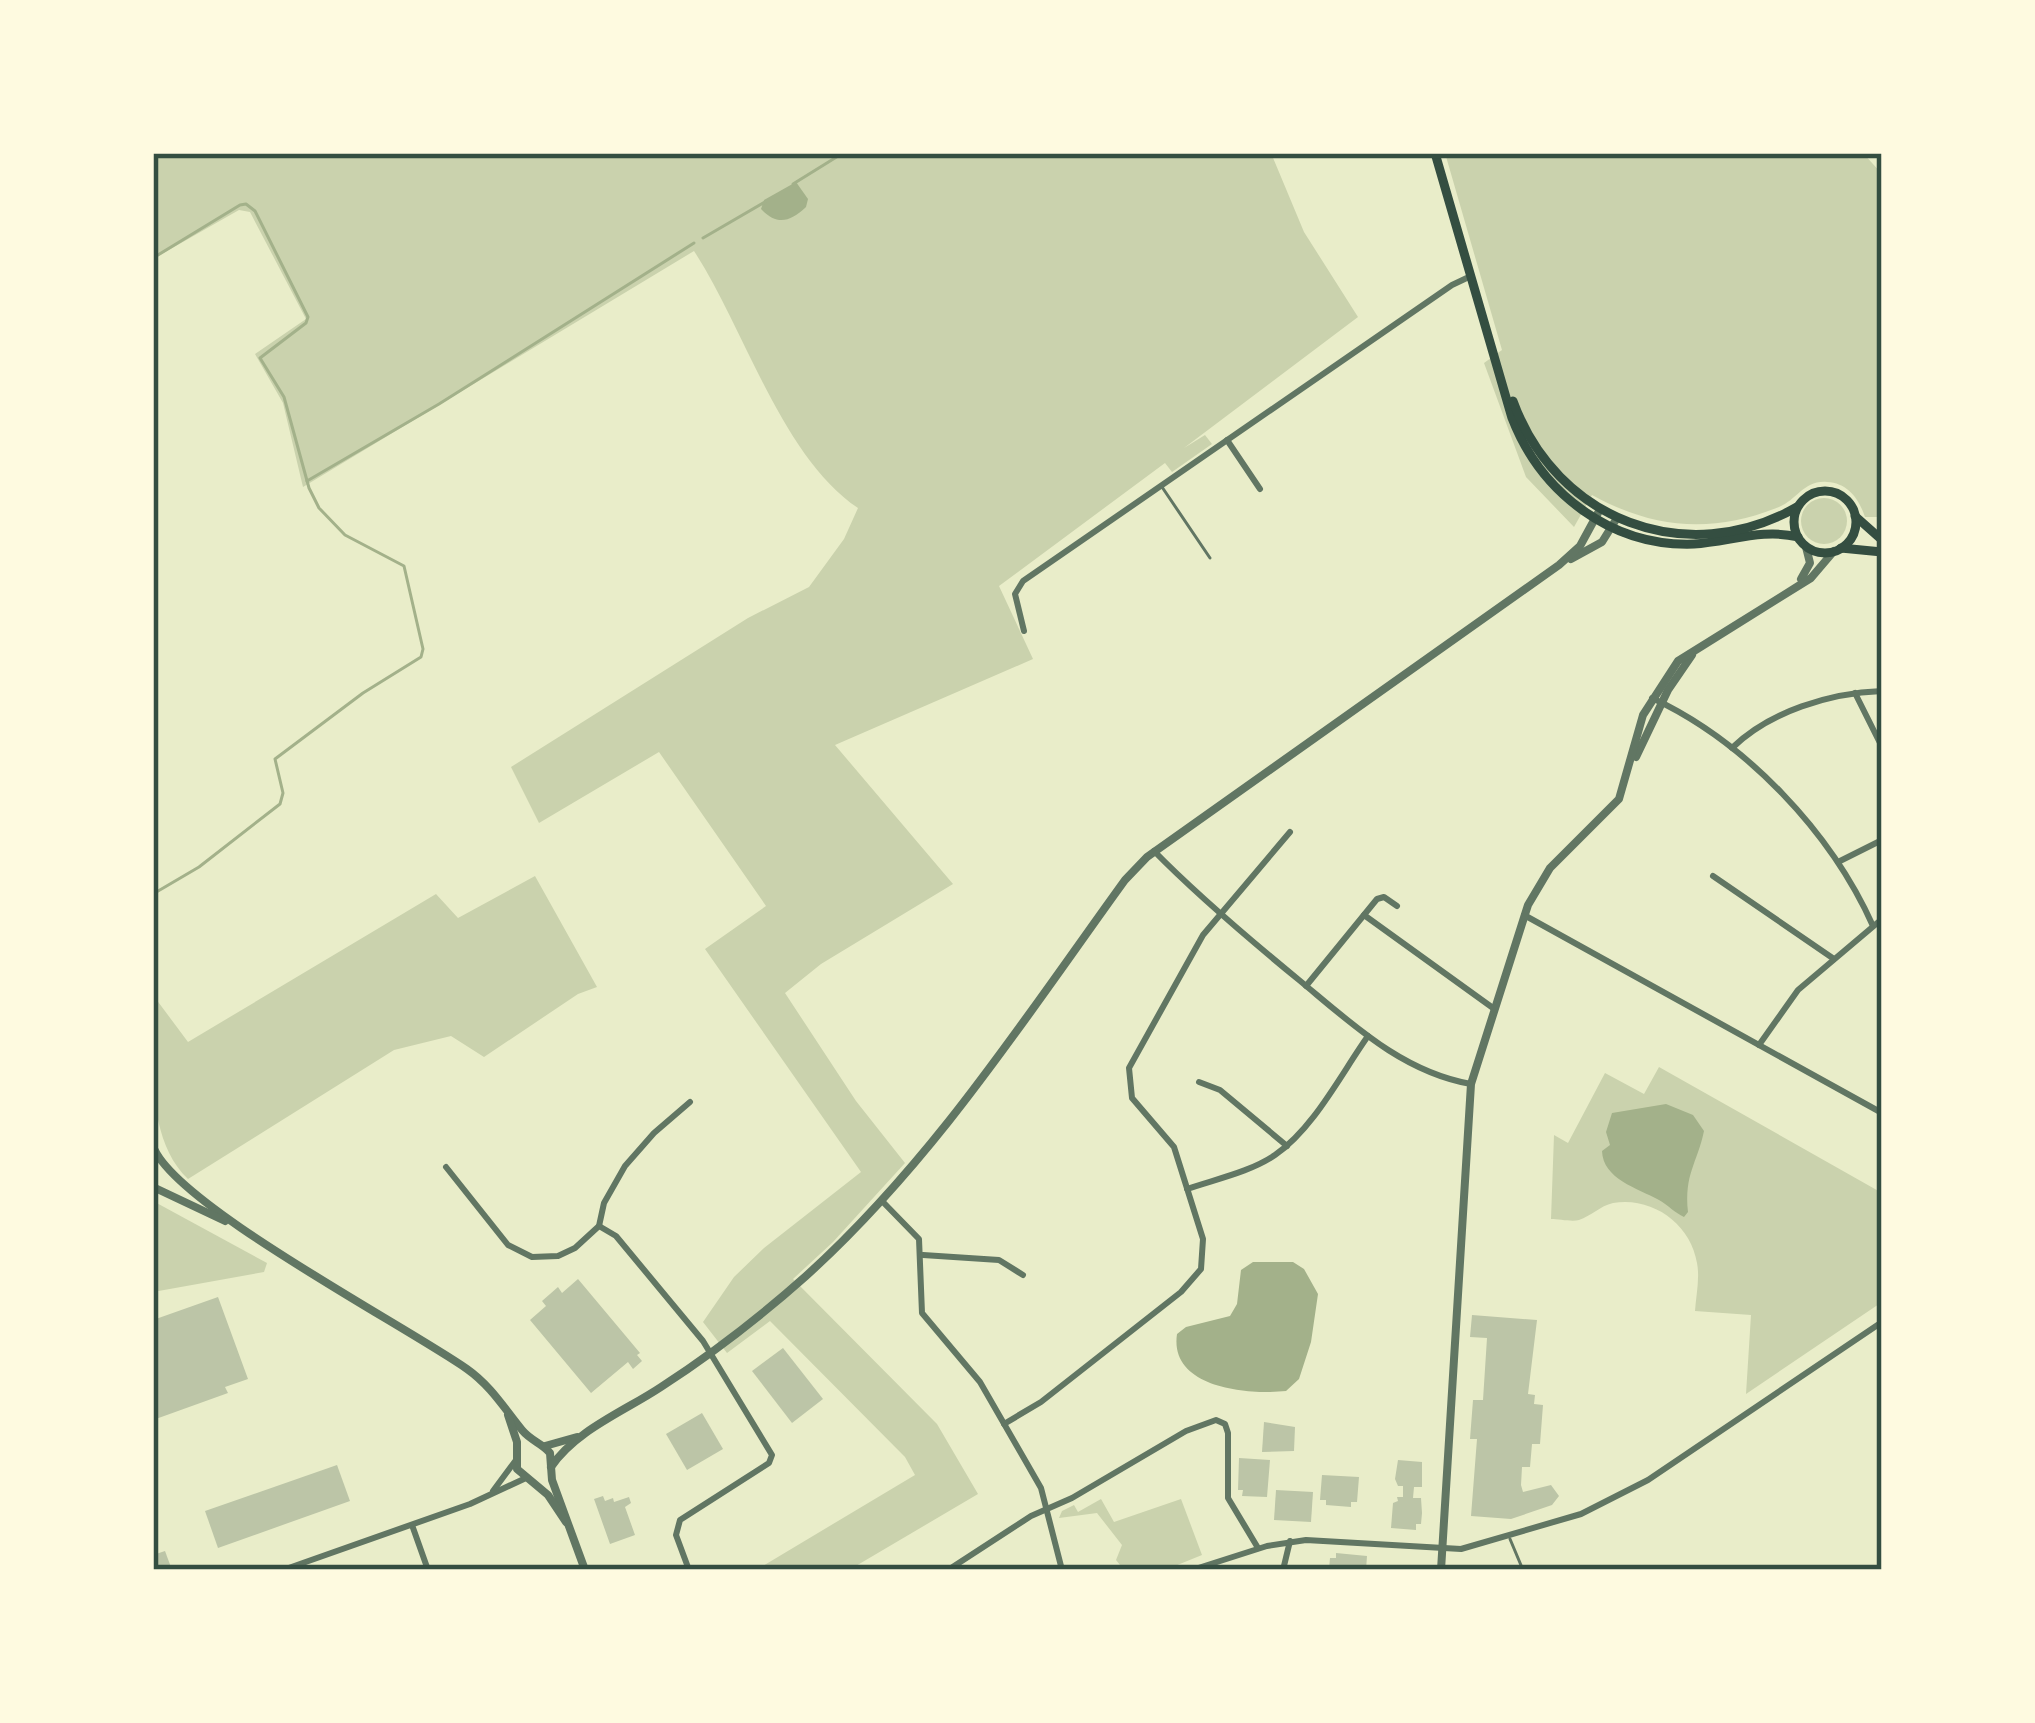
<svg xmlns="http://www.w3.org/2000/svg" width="2035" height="1723" viewBox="0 0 2035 1723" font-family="Bitter,serif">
	<rect width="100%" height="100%" fill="#e9edc9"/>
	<!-- green -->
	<g fill="#cad2ad">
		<path d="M153 153H1271L1304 232 1358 317 1184 448 1205 435 1212 444 1172 472 1165 463 999 586 1033 659 835 745 953 884 821 964 785 993 856 1101 905 1163 833 1242 793 1279 937 1424 978 1494 849 1570H756L915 1475 905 1457 770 1321 727 1353 703 1322 734 1277 764 1248 861 1172 705 949 766 906 659 752 539 823 511 767 748 618 809 587 844 539 858 508C781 456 744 327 694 251L303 487 283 403 255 354 306 319 250 212 239 210 153 259Z"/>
		<path d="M1445 153H1863L1882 174V517H1865C1859 499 1848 483 1827 482 1804 480 1797 500 1779 507 1712 534 1654 529 1592 495L1574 527 1526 477 1484 363 1502 350Z"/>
		<circle cx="1824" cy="521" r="23"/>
		<path d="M535 876 597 987 578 994 484 1057 451 1036 394 1050 188 1179C144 1137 153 1052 153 995L188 1042 436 894 458 918Z"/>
		<path d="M1659 1067 1882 1193V1302L1746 1394 1751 1315 1695 1311C1696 1296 1700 1278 1697 1263 1691 1224 1652 1196 1613 1203 1600 1206 1591 1216 1579 1220 1572 1222 1559 1219 1551 1219L1554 1135 1568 1143 1605 1073 1644 1094Z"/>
		<polygon points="153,1201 267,1263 264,1272 153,1292"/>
		<polygon points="1101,1499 1114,1522 1181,1499 1202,1555 1165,1570 1124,1570 1116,1560 1122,1545 1097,1513 1059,1518 1062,1511 1074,1505 1078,1512"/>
	</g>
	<!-- water -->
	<g fill="#a3b18a">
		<path d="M796 182 808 199 806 207C790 222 777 226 761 209L764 200Z"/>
		<path d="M1666 1104 1693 1115 1704 1131C1697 1164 1684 1174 1688 1212L1684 1217C1675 1213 1668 1205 1659 1200 1637 1188 1603 1179 1602 1151L1610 1145 1606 1132 1612 1113Z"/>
		<path d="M1253 1262H1293L1304 1269 1318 1294 1311 1342 1299 1379 1286 1391C1248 1395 1169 1388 1177 1334L1186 1327 1230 1316 1237 1304 1241 1270Z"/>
	</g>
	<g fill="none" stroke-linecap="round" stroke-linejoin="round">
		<!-- stream -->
		<g stroke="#a3b18a" stroke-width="3">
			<polyline points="793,184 843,153"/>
			<polyline points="703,238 765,202"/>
			<polyline points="153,258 240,205 246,204 255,211 308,317 306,323 260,358 284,397 309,488 319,508 345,535 404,566 423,649 421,657 363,693 275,759 283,793 280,804 199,867 153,894"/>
			<polyline points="307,481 439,404 694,243"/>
		</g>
	</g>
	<!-- building -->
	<g fill="#bcc5a7">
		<polygon points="578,1279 640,1353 637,1355 642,1361 633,1369 628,1362 591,1393 530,1320 546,1306 542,1301 558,1287 562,1293"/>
		<polygon points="218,1297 248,1379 225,1387 228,1393 153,1420 153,1320"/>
		<polygon points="1472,1315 1537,1320 1528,1394 1535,1395 1534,1404 1543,1405 1540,1444 1532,1444 1530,1467 1522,1467 1521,1485 1523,1492 1551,1485 1559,1496 1552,1505 1511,1519 1471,1516 1477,1439 1470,1439 1473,1400 1483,1400 1487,1338 1470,1337"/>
		<polygon points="783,1348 823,1399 792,1423 752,1371"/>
		<polygon points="702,1413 723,1449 687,1470 666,1434"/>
		<polygon points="1264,1422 1295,1427 1294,1451 1262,1452"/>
		<polygon points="1239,1458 1270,1460 1267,1497 1242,1496 1243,1490 1238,1490"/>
		<polygon points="1398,1460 1422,1462 1422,1487 1414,1487 1413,1498 1421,1498 1422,1513 1421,1524 1416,1524 1416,1530 1391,1528 1393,1503 1398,1501 1397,1497 1403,1497 1403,1486 1398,1486 1395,1479"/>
		<polygon points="337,1465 350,1501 218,1548 205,1511"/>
		<polygon points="1322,1475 1359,1477 1357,1502 1351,1502 1351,1507 1326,1505 1326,1500 1320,1500"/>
		<polygon points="1276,1490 1313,1492 1311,1522 1274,1520"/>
		<polygon points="603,1496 605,1501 613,1498 614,1502 629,1497 631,1503 625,1507 635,1535 610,1544 594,1499"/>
		<polygon points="165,1551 172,1570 153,1570 153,1555"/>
		<polygon points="1336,1553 1367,1556 1366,1570 1329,1570 1330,1558 1336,1558"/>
	</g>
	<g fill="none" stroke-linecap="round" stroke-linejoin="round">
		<!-- service -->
		<g stroke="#617663" stroke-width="3">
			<polyline points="1162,487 1210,558"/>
			<polyline points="1510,1539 1523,1570"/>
		</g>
		<!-- minor -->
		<g stroke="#617663" stroke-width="6">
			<polyline points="1227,440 1260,489"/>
			<polyline points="1024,631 1015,594 1023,581 1452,285 1471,276"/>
			<polyline points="1855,693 1882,747"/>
			<path d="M1652 698C1746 742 1831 832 1873 926"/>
			<path d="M1732 748C1770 711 1830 693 1882 691"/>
			<path d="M1154 851C1199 897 1249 939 1299 980 1351 1023 1402 1072 1471 1084"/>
			<polyline points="1838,862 1882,840"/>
			<polyline points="1713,876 1834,959"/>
			<polyline points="1364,915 1493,1008"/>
			<polyline points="1524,915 1882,1113"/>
			<polyline points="1306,986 1377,899 1384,897 1397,906"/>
			<polyline points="1759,1045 1798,990 1882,919"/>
			<polyline points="1199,1082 1220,1090 1287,1146"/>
			<polyline points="446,1167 508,1245 532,1257 558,1256 575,1248 599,1226 604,1203 625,1166 654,1133 690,1102"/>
			<path d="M1187 1189C1216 1179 1250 1172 1275 1155 1314 1128 1341 1074 1368 1036"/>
			<polyline points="882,1201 919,1239 922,1313 980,1382 1041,1488 1062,1570"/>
			<polyline points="599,1226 616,1236 703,1341 772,1455 769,1463 680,1520 676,1535 689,1570"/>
			<polyline points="923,1255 999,1260 1023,1275"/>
			<polyline points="1004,1424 1041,1402 1181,1292 1201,1269 1203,1239 1174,1147 1132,1098 1129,1068 1203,935 1290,832"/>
			<polyline points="493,1491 516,1460"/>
			<polyline points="412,1525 428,1570"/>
			<polyline points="283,1570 470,1504 526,1478"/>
			<polyline points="948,1570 1031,1516 1072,1498 1186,1431 1216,1420 1225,1424 1228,1433 1228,1498 1258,1548"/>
			<polyline points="1192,1570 1267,1546 1306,1540 1461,1549 1581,1514 1648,1480 1882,1322"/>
			<polyline points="1283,1570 1290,1541"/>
		</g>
		<!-- tertiary -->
		<g stroke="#617663" stroke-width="8">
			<polyline points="1571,559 1602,542 1617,518"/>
			<polyline points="1801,579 1810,563 1806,547"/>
			<polyline points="1636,757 1668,690 1692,655"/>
			<path d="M153 1146C173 1204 406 1326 467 1369 491 1386 504 1408 522 1430 531 1441 542 1443 550 1453L552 1480 585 1570"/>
			<polyline points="153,1187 225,1221"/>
			<polyline points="508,1415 517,1442 517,1469 548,1495 566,1522"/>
			<polyline points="545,1446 577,1437"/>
			<path d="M551 1467C576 1430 625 1411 661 1387 712 1354 760 1317 806 1276 933 1161 1025 1018 1125 880L1147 857 1559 565 1580 546 1598 513"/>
			<polyline points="1441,1570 1471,1084 1528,905 1550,868 1619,799 1643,715 1678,661 1811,578 1834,551"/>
		</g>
		<!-- secondary -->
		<g stroke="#344e41" stroke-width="9">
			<path d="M1435 153 1512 418C1541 493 1611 547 1694 544 1729 542 1763 528 1798 537"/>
			<path d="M1513 401C1556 520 1686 570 1797 507"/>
			<circle cx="1825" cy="522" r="31"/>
			<polyline points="1855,516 1882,540"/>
			<polyline points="1841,548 1882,552"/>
		</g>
	</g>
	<!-- border -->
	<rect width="2035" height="1723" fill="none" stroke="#fefae0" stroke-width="312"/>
	<rect x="156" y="156" width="1723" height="1411" fill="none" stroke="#344e41" stroke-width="4.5"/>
</svg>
